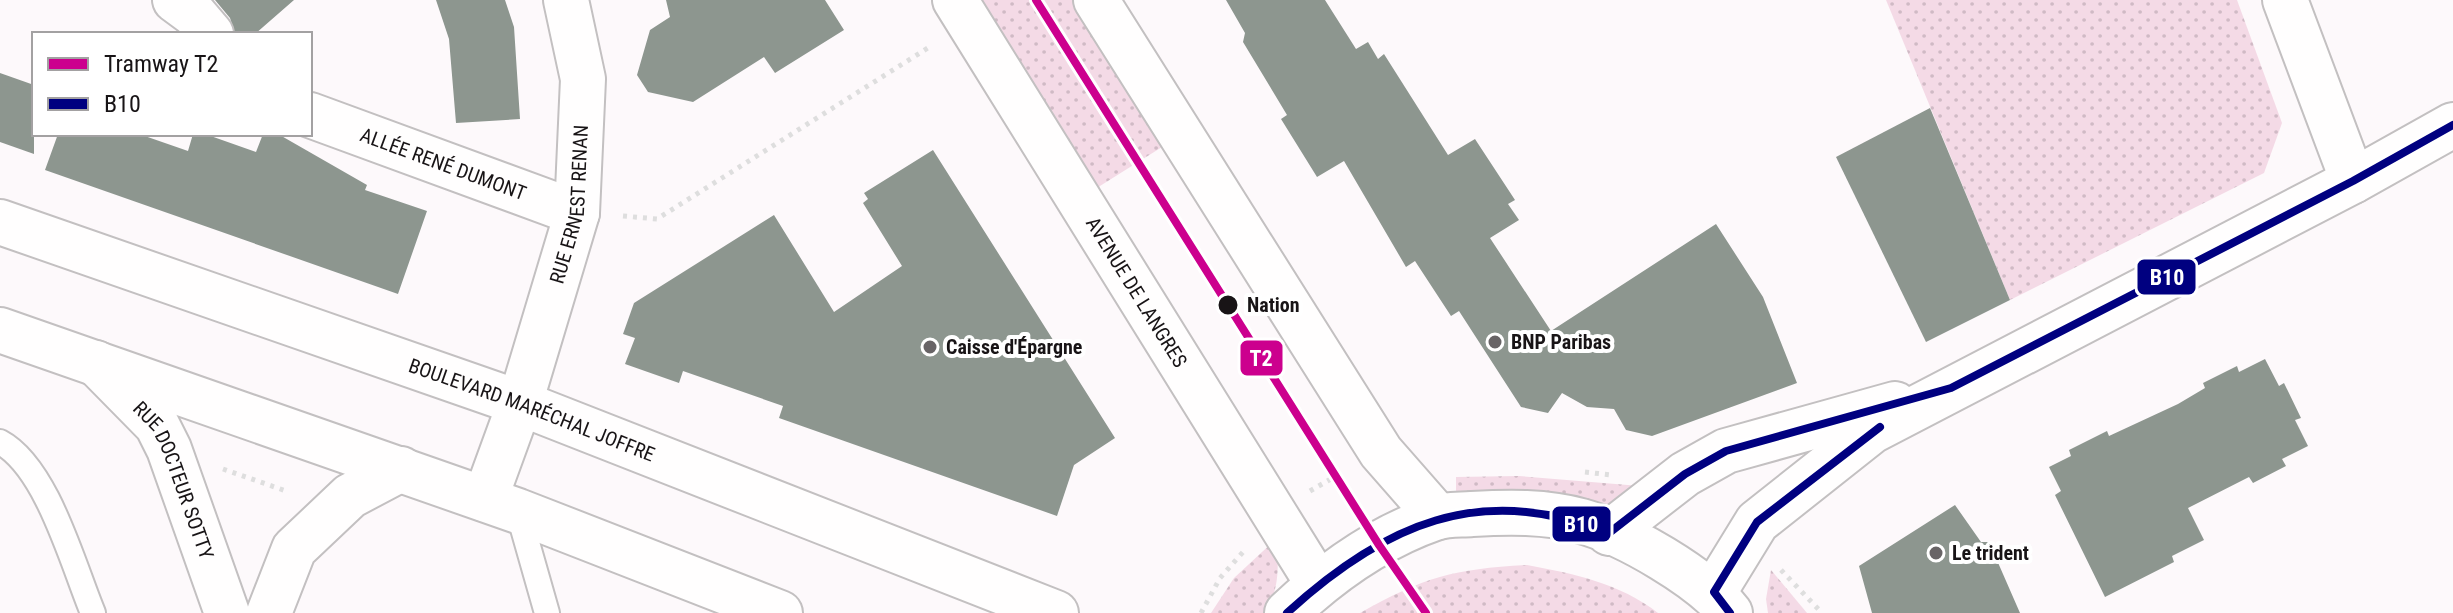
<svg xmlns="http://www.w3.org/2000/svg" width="2453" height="613" viewBox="0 0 2453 613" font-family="'Roboto Condensed',sans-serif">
	<defs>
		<pattern id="grass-dots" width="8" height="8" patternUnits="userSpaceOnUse" patternTransform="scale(2)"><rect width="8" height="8" fill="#f4dae6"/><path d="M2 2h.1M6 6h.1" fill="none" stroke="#d0bac5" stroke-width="1.8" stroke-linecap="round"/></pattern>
	</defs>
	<rect width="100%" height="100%" fill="#fdf9fb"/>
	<!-- grass -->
	<g fill="url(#grass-dots)">
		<polygon points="972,0 1080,0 1170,142 1092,191"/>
		<polygon points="1886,0 2237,0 2282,123 2264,173 2010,300"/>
		<polygon points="1519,476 1640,486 1607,509 1456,492 1456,477"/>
		<path d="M1276 539C1279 563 1280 594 1263 613H1211L1234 578Z"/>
		<path d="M1527 565C1575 574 1619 583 1658 613H1360C1424 577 1454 569 1527 565Z"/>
		<polygon points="1771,570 1807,613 1768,613 1766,599"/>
	</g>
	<!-- building -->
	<g fill="#8d968f">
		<polygon points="215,0 294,0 255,34 235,34 230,18"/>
		<polygon points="436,0 505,0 514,27 520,119 456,123 449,39"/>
		<polygon points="666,0 825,0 844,30 775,73 764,57 693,102 648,92 637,75 650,30 670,17"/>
		<polygon points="1226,0 1325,0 1356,49 1368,42 1378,59 1384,54 1448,155 1475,139 1515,200 1508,204 1519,220 1490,238 1551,331 1716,224 1763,297 1797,383 1652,436 1626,430 1614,409 1587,407 1562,393 1548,413 1521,407 1459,311 1451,316 1415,261 1406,267 1344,161 1317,177 1281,119 1287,115 1243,42 1245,33"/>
		<polygon points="0,73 34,85 34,154 0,142"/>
		<polygon points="1930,108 2010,300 1926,342 1836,157"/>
		<polygon points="58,134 139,134 188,151 193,134 205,134 256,152 263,134 278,134 367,185 365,190 427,211 398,294 45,170"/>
		<polygon points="933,150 1115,438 1074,465 1057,516 779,418 783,406 706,379 683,371 679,383 625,364 635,338 623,334 634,303 774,215 834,312 902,266 863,203 868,199 864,193"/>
		<polygon points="2265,359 2279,386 2284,383 2301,418 2295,420 2308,446 2282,459 2286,466 2253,483 2249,477 2188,508 2204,540 2172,556 2174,562 2105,597 2055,495 2061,491 2049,467 2071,456 2069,450 2107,431 2109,436 2178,404 2205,388 2203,383 2237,366 2239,372"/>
		<polygon points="1955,505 1981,542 1989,542 2020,613 1872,613 1859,566"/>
	</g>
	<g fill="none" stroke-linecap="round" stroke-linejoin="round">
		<defs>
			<g id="lane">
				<path d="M0 442C47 467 73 565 93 613"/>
				<polyline points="518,511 547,613"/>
			</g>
			<g id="street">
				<polyline points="175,0 194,14 211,34"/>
				<polyline points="2285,0 2353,181"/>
				<path id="s1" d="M310 115 577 213"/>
				<path id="s2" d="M96 363 157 425 169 449 227 613"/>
				<path id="s3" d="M520 403 577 213 583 79 566 0"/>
				<polyline points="269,613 294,549 350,496 401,469"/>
			</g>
			<g id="secondary">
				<path id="s4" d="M0 222 520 403 1056 613"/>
				<polyline points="0,330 518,511 780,613"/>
				<polyline points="485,499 520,403"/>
				<polyline points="1609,533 1685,474 1726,451 1895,404"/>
				<polyline points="1714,592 1757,522 1872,431 2353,181 2453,125"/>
			</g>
			<g id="primary">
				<path id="s5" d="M955 0 1318 584"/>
				<polyline points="1096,0 1381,452 1438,517"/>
				<path d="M1287 613C1329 573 1380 537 1435 518 1446 514 1460 515 1472 514 1507 512 1546 511 1581 521 1626 533 1703 578 1730 613"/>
			</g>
		</defs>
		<!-- lane casing -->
		<use href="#lane" stroke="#c3c0c1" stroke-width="28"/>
		<!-- street casing -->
		<use href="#street" stroke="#c3c0c1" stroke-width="48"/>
		<!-- secondary casing -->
		<use href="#secondary" stroke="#c3c0c1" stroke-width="48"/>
		<!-- primary casing -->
		<use href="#primary" stroke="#c3c0c1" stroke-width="48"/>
		<!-- path -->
		<g stroke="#dedede" stroke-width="5" stroke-dasharray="4 6" stroke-linecap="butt">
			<polyline points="623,216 657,219 931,46"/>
			<polyline points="223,469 289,492"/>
			<polyline points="1585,472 1611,475"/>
			<polyline points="1310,491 1343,472"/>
			<polyline points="1781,570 1822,613"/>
			<polyline points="1201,613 1220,578 1244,551"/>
		</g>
		<!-- lane -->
		<use href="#lane" stroke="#fffefe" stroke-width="24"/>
		<!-- street -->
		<use href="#street" stroke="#fffefe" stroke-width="44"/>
		<!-- secondary -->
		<use href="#secondary" stroke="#fffefe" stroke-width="44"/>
		<!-- primary -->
		<use href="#primary" stroke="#fffefe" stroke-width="44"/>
		<defs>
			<g id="bus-1">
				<path d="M1287 613C1383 525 1480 481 1609 533L1685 474 1726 451 1951 388 2353 181 2453 125"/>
				<polyline points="1730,613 1714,592 1757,522 1880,427"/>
			</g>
		</defs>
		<!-- bus-1 casing -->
		<use href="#bus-1" stroke="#fff" stroke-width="14"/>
		<!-- bus-1 -->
		<use href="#bus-1" stroke="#000080" stroke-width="8"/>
		<defs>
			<polyline id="tram-1" points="1036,0 1379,545 1426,613"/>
		</defs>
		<!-- tram-1 casing -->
		<use href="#tram-1" stroke="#fff" stroke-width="14"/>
		<!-- tram-1 -->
		<use href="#tram-1" stroke="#cc008e" stroke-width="8"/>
	</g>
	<!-- markers -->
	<circle fill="#181416" stroke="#fff" stroke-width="3" cx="1228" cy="305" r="11"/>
	<g fill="#686466" stroke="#fff" stroke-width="3">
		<circle cx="1495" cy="342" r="8"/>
		<circle cx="930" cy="347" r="8"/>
		<circle cx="1936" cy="553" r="8"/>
	</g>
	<g text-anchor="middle" stroke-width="8" stroke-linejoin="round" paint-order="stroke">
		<!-- street labels -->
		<g font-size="20" fill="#181416" stroke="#fff">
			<text dy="7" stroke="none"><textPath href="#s1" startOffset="142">ALLÉE RENÉ DUMONT</textPath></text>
			<text dy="7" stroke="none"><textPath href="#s3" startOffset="206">RUE ERNEST RENAN</textPath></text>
			<text dy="7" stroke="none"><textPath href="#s5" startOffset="344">AVENUE DE LANGRES</textPath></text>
			<text dy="7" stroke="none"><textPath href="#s4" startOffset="564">BOULEVARD MARÉCHAL JOFFRE</textPath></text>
			<text dy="7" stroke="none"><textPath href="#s2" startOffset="144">RUE DOCTEUR SOTTY</textPath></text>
		</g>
		<!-- stop labels -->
		<g font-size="20" font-weight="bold" fill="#181416" stroke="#fff" text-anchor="start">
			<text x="1247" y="312">Nation</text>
		</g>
		<!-- poi labels -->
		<g font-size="20" font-weight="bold" fill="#181416" stroke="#fff" text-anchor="start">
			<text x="1511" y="349">BNP Paribas</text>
			<text x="946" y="354">Caisse d'Épargne</text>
			<text x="1952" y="560">Le trident</text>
		</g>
	</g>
	<g stroke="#fff" stroke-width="3">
		<rect x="2136" y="258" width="61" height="38" rx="8" fill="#000080"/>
		<rect x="1239" y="339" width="45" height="38" rx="8" fill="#cc008e"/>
		<rect x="1551" y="505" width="61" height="38" rx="8" fill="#000080"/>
	</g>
	<g font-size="22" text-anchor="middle" font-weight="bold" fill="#fff">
		<text x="2167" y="285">B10</text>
		<text x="1261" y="366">T2</text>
		<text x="1581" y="532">B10</text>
	</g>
	<!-- legend -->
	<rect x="32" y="32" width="280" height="104" fill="#ffffff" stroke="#a3a1a2" stroke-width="2"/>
	<rect x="48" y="58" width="40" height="12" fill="#cc008e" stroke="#a3a1a2" stroke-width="2"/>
	<text x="104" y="72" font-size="24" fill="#181416">Tramway T2</text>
	<rect x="48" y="98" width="40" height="12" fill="#000080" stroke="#a3a1a2" stroke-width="2"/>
	<text x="104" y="112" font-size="24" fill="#181416">B10</text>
</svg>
